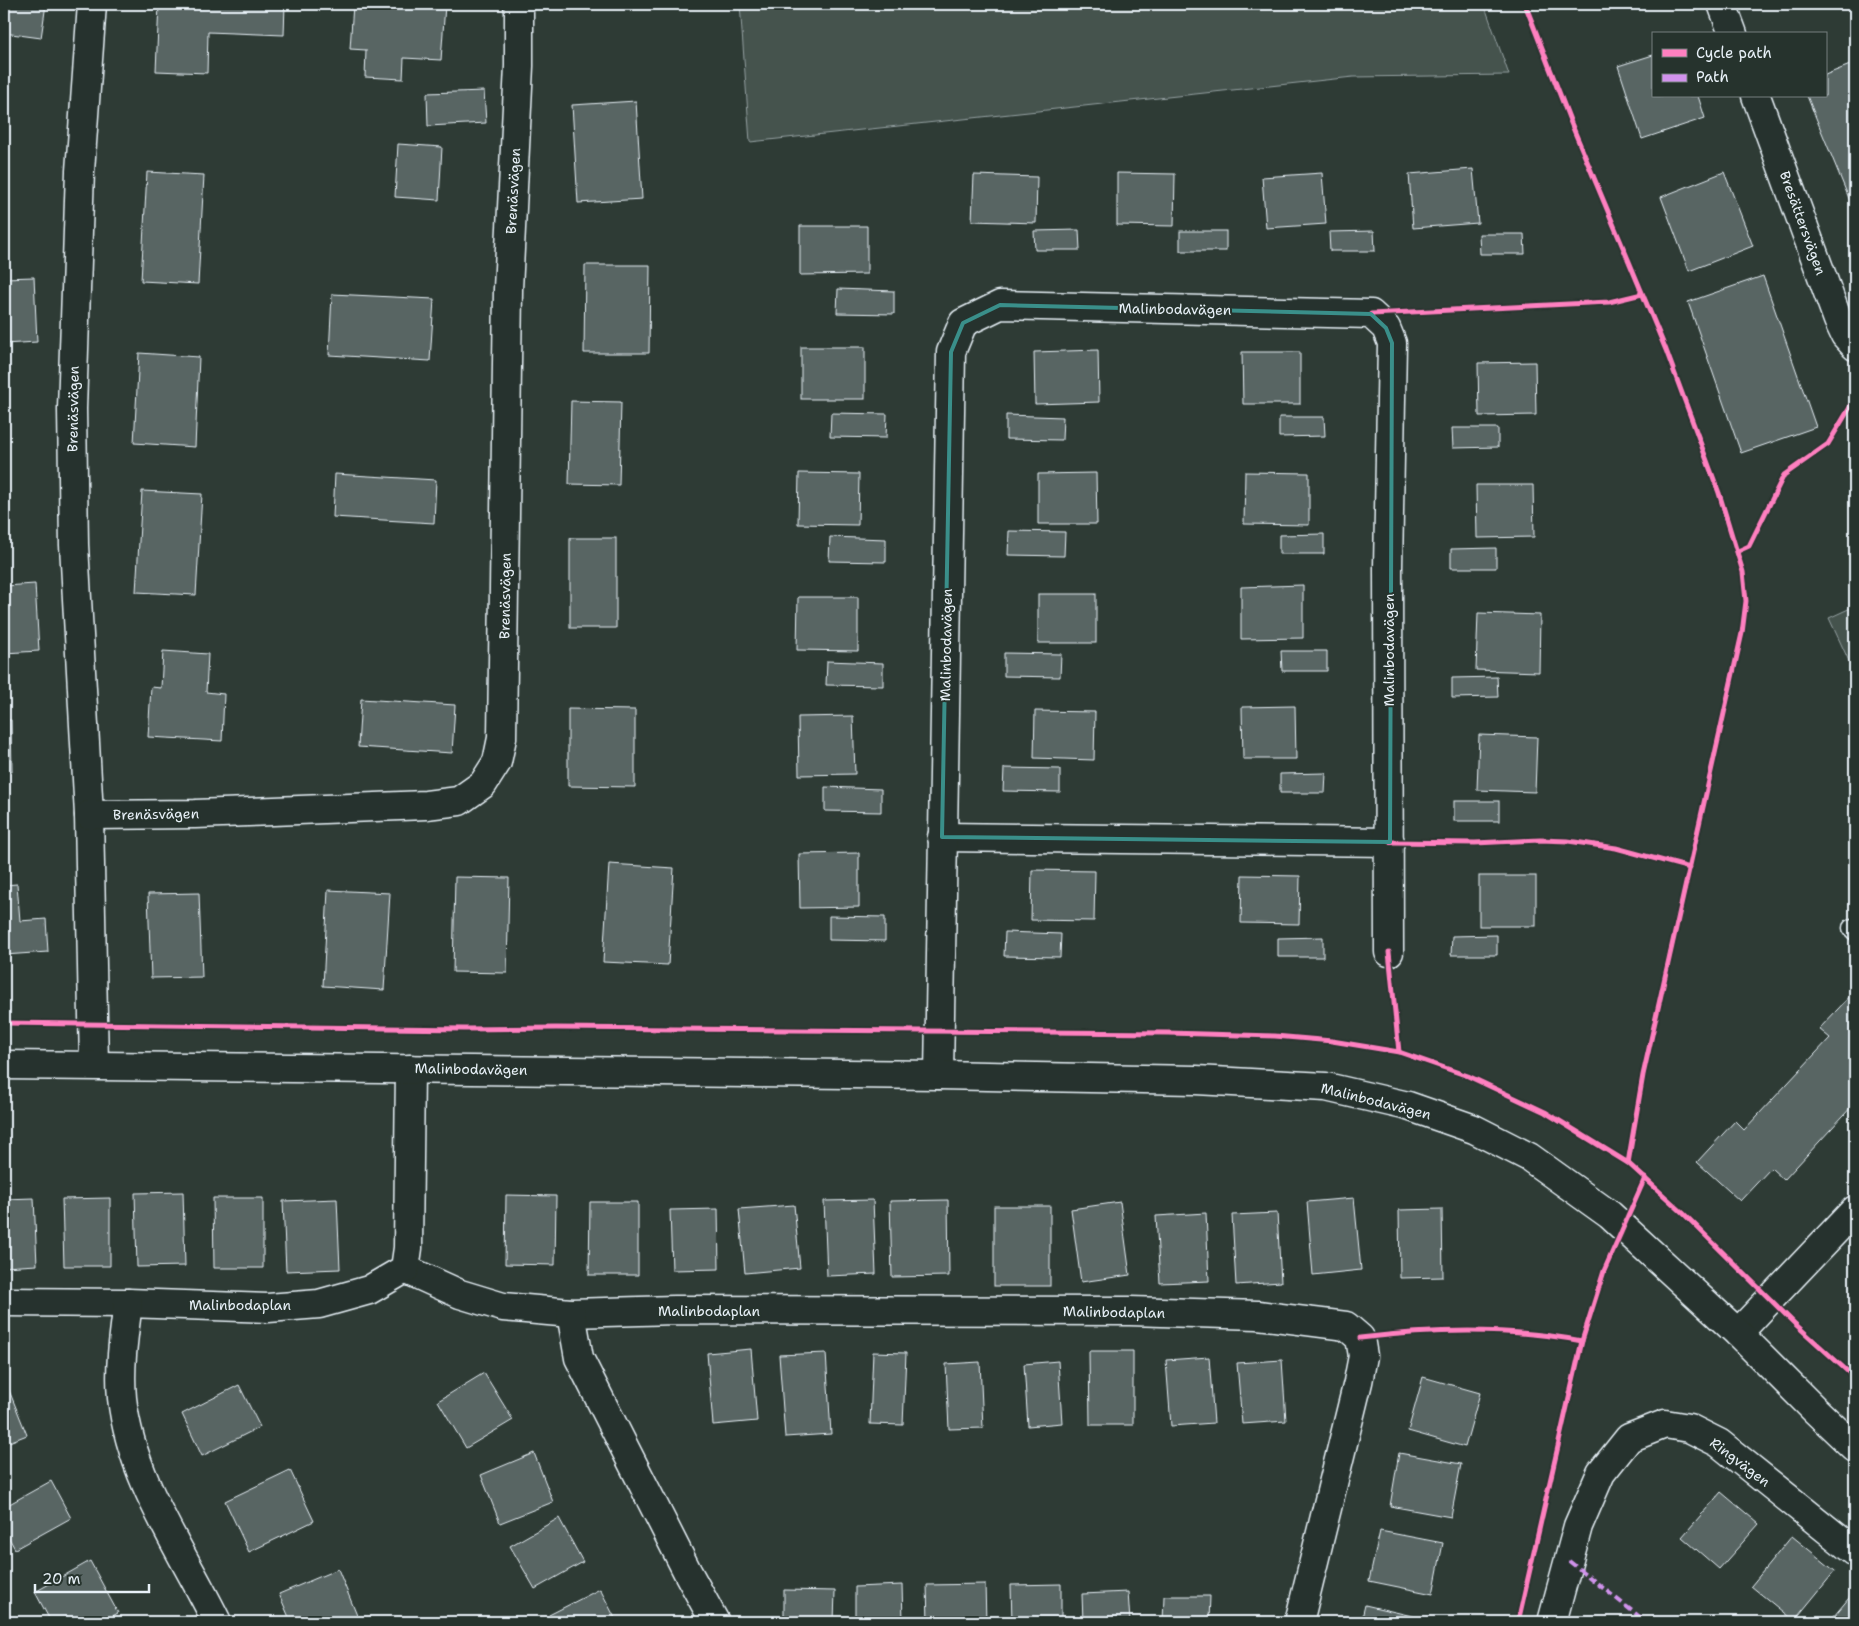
<svg xmlns="http://www.w3.org/2000/svg" width="1859" height="1626" viewBox="0 0 1859 1626" font-family="'Shantell Sans',sans-serif">
	<rect width="100%" height="100%" fill="#2e3b35"/>
	<filter id="ink" filterUnits="userSpaceOnUse"><feTurbulence type="fractalNoise" baseFrequency=".02" numOctaves="2"/><feDisplacementMap in="SourceGraphic" scale="10" xChannelSelector="R" yChannelSelector="G"/><feConvolveMatrix kernelMatrix="1 2 1 2 8 2 1 2 1" color-interpolation-filters="sRGB"/></filter>
	<g filter="url(#ink)">
		<!-- green -->
		<g fill="#45524e" stroke="#96a2a3">
			<polygon points="740,4 1484,4 1509,75 1353,77 750,142"/>
			<polygon points="1855,606 1855,674 1829,618"/>
		</g>
		<!-- building -->
		<g fill="#596563" stroke="#e8f1f8">
			<polygon points="4,4 46,4 41,38 4,33"/>
			<polygon points="159,4 285,4 284,35 208,32 207,73 156,71"/>
			<polygon points="353,4 445,5 441,60 404,58 403,79 365,77 366,50 350,49"/>
			<polygon points="1653,55 1653,96 1698,96 1705,118 1642,139 1618,66"/>
			<polygon points="1855,63 1855,213 1807,96 1825,96 1825,75"/>
			<polygon points="484,91 486,123 428,126 427,93"/>
			<polygon points="4,94 10,95 8,148 4,148"/>
			<polygon points="636,101 642,199 578,203 572,105"/>
			<polygon points="398,144 442,147 439,200 395,197"/>
			<polygon points="1473,169 1478,223 1413,228 1409,174"/>
			<polygon points="147,172 204,175 198,284 141,281"/>
			<polygon points="1724,172 1753,246 1689,271 1661,197"/>
			<polygon points="1117,173 1175,174 1174,226 1117,225"/>
			<polygon points="1322,173 1326,224 1266,228 1262,177"/>
			<polygon points="974,175 1037,177 1036,223 972,221"/>
			<polygon points="800,226 867,226 867,274 800,275"/>
			<polygon points="1079,230 1080,250 1035,250 1034,231"/>
			<rect x="1180" y="231" width="46" height="20"/>
			<polygon points="1374,231 1375,251 1330,251 1329,232"/>
			<polygon points="1479,234 1524,234 1525,254 1480,254"/>
			<polygon points="585,265 650,265 649,353 584,353"/>
			<polygon points="1763,276 1816,427 1741,453 1688,302"/>
			<polygon points="34,277 37,342 4,344 4,278"/>
			<polygon points="838,289 894,291 894,314 837,313"/>
			<polygon points="332,294 434,299 430,361 329,355"/>
			<rect x="801" y="347" width="64" height="52"/>
			<polygon points="1098,350 1099,402 1035,404 1034,352"/>
			<polygon points="1242,352 1300,352 1300,404 1243,404"/>
			<polygon points="139,353 199,357 195,447 134,443"/>
			<polygon points="1535,362 1536,415 1479,416 1478,363"/>
			<polygon points="571,401 621,402 619,485 569,484"/>
			<polygon points="831,413 887,414 886,438 830,437"/>
			<polygon points="1006,415 1063,417 1062,440 1006,439"/>
			<polygon points="1279,417 1324,417 1325,436 1279,437"/>
			<polygon points="4,426 6,426 5,484 4,484"/>
			<polygon points="1452,428 1498,428 1498,447 1453,448"/>
			<polygon points="1245,472 1309,473 1309,525 1244,524"/>
			<polygon points="799,473 859,474 858,525 798,524"/>
			<polygon points="1096,473 1097,524 1038,524 1038,474"/>
			<polygon points="335,474 436,480 434,523 333,517"/>
			<polygon points="1476,485 1533,485 1534,537 1477,538"/>
			<polygon points="142,491 202,494 196,595 136,592"/>
			<polygon points="1009,531 1065,532 1064,556 1008,555"/>
			<polygon points="1324,534 1324,554 1279,554 1279,535"/>
			<polygon points="830,537 886,539 886,562 829,561"/>
			<rect x="570" y="538" width="46" height="90"/>
			<polygon points="1496,548 1496,568 1451,568 1451,549"/>
			<polygon points="35,584 39,651 4,653 4,586"/>
			<polygon points="1303,585 1303,638 1241,639 1241,587"/>
			<rect x="1038" y="594" width="58" height="49"/>
			<polygon points="798,597 858,597 858,651 797,650"/>
			<polygon points="1478,613 1540,615 1539,672 1476,670"/>
			<polygon points="163,651 208,654 206,692 224,694 222,741 148,737 151,687 161,688"/>
			<polygon points="1281,651 1327,651 1327,671 1282,671"/>
			<polygon points="1004,653 1061,654 1060,677 1004,676"/>
			<polygon points="827,661 883,663 883,686 826,685"/>
			<polygon points="1497,677 1498,697 1452,698 1452,678"/>
			<polygon points="361,699 455,705 452,753 358,747"/>
			<polygon points="1295,706 1296,759 1243,759 1242,707"/>
			<polygon points="568,709 635,710 635,787 568,786"/>
			<polygon points="1035,711 1095,712 1094,760 1034,758"/>
			<polygon points="853,716 855,774 799,775 798,717"/>
			<polygon points="4,720 11,720 12,772 4,772"/>
			<polygon points="1479,735 1537,737 1535,792 1477,790"/>
			<polygon points="1004,768 1060,769 1060,792 1003,791"/>
			<polygon points="1326,773 1325,793 1280,793 1280,774"/>
			<polygon points="825,787 881,789 881,812 825,811"/>
			<rect x="1454" y="801" width="45" height="20"/>
			<polygon points="859,853 859,907 800,908 799,854"/>
			<polygon points="609,864 674,868 668,965 603,962"/>
			<polygon points="1032,870 1095,871 1094,921 1031,920"/>
			<polygon points="1242,875 1300,876 1299,924 1241,923"/>
			<rect x="1479" y="876" width="57" height="50"/>
			<polygon points="455,877 509,878 507,973 453,972"/>
			<polygon points="17,884 20,921 46,919 48,952 4,955 4,885"/>
			<polygon points="328,890 390,893 384,990 323,986"/>
			<polygon points="199,893 202,977 151,978 148,894"/>
			<polygon points="829,916 885,917 885,941 829,940"/>
			<polygon points="1005,932 1061,934 1060,957 1004,956"/>
			<polygon points="1497,935 1497,955 1451,955 1452,936"/>
			<polygon points="1323,937 1323,957 1278,957 1278,938"/>
			<polygon points="1855,991 1855,1103 1784,1180 1771,1168 1740,1201 1697,1162 1735,1121 1744,1130 1830,1038 1819,1029"/>
			<polygon points="183,1192 185,1266 137,1267 135,1193"/>
			<polygon points="506,1195 556,1196 555,1265 505,1264"/>
			<polygon points="34,1198 37,1265 4,1267 4,1199"/>
			<polygon points="110,1198 110,1266 64,1266 62,1199"/>
			<polygon points="213,1198 263,1198 263,1268 214,1268"/>
			<polygon points="1354,1198 1361,1270 1313,1275 1307,1202"/>
			<polygon points="337,1199 340,1269 286,1271 283,1201"/>
			<polygon points="873,1200 876,1274 827,1276 824,1201"/>
			<polygon points="948,1200 949,1276 892,1277 890,1201"/>
			<polygon points="590,1202 638,1202 638,1275 589,1275"/>
			<polygon points="1120,1202 1130,1275 1081,1282 1071,1209"/>
			<polygon points="794,1205 800,1268 745,1273 739,1209"/>
			<rect x="994" y="1206" width="56" height="80"/>
			<polygon points="718,1209 719,1269 672,1270 670,1210"/>
			<polygon points="1442,1209 1443,1277 1400,1278 1399,1210"/>
			<polygon points="1206,1213 1209,1281 1160,1283 1156,1216"/>
			<polygon points="1277,1213 1281,1282 1236,1285 1232,1215"/>
			<polygon points="751,1349 757,1421 713,1425 707,1353"/>
			<polygon points="1089,1351 1133,1351 1133,1425 1090,1425"/>
			<polygon points="873,1352 906,1353 903,1425 870,1424"/>
			<polygon points="826,1353 831,1434 785,1437 779,1355"/>
			<polygon points="1209,1357 1214,1423 1171,1426 1166,1360"/>
			<polygon points="1282,1360 1286,1421 1242,1424 1237,1363"/>
			<polygon points="1058,1361 1062,1423 1028,1426 1024,1364"/>
			<polygon points="980,1362 983,1428 949,1429 946,1364"/>
			<polygon points="484,1373 513,1420 466,1448 438,1401"/>
			<polygon points="1423,1377 1480,1393 1465,1447 1408,1431"/>
			<polygon points="239,1385 260,1427 202,1456 182,1414"/>
			<polygon points="8,1388 27,1435 4,1444 4,1390"/>
			<polygon points="534,1453 553,1502 500,1523 481,1475"/>
			<polygon points="1399,1453 1461,1464 1451,1517 1390,1506"/>
			<polygon points="290,1470 314,1521 249,1552 225,1501"/>
			<polygon points="51,1481 71,1518 15,1549 4,1529 4,1507"/>
			<polygon points="1721,1492 1759,1524 1719,1569 1682,1537"/>
			<polygon points="559,1518 583,1562 535,1589 510,1546"/>
			<polygon points="1380,1531 1443,1543 1433,1594 1369,1581"/>
			<polygon points="1792,1536 1835,1571 1794,1621 1751,1586"/>
			<polygon points="90,1561 118,1613 102,1622 51,1622 35,1592"/>
			<polygon points="338,1569 358,1618 347,1622 291,1622 279,1594"/>
			<polygon points="985,1584 986,1622 928,1622 927,1585"/>
			<polygon points="1061,1584 1061,1622 1012,1622 1011,1585"/>
			<polygon points="902,1585 903,1622 855,1622 855,1587"/>
			<polygon points="600,1589 617,1622 553,1622 549,1615"/>
			<polygon points="784,1590 835,1591 834,1622 784,1622"/>
			<polygon points="1128,1592 1130,1622 1083,1622 1082,1594"/>
			<polygon points="1854,1592 1855,1593 1855,1622 1829,1622"/>
			<polygon points="1164,1596 1210,1596 1209,1622 1163,1622"/>
			<polygon points="1365,1605 1425,1619 1424,1622 1361,1622"/>
		</g>
		<g fill="none" stroke-linecap="round" stroke-linejoin="round">
			<defs>
				<polyline id="service" points="1852,928 1855,931"/>
				<g id="minor">
					<polyline points="92,4 80,171 72,409 74,545 89,815 94,1065"/>
					<polyline points="1722,4 1733,34"/>
					<polyline points="1756,96 1838,320 1845,335 1855,346"/>
					<polyline points="89,815 195,814 426,805 459,801 483,784 497,762 502,738 508,289 519,66 519,12 518,4"/>
					<polyline points="942,837 1390,842"/>
					<polyline points="939,1075 951,352 963,323 1000,305 1371,314 1386,328 1392,343 1388,568 1389,952"/>
					<polyline points="405,1269 460,1294 503,1307 571,1313 674,1310 1130,1311 1258,1315 1346,1326 1360,1338 1363,1356 1358,1382 1299,1622"/>
					<polyline points="4,1302 128,1303 268,1308 319,1304 369,1290 405,1269 408,1248 410,1069"/>
					<path d="M128 1303C124 1334 119 1366 122 1398 131 1480 182 1550 217 1622"/>
					<polyline points="571,1313 579,1358 687,1571 715,1622"/>
					<polyline points="1738,1333 1855,1210"/>
					<polyline points="1552,1622 1578,1526 1601,1473 1629,1438 1665,1424 1689,1428 1719,1443 1855,1552"/>
				</g>
				<polyline id="tertiary" points="4,1065 939,1075 1196,1080 1326,1087 1408,1106 1474,1129 1529,1157 1610,1215 1738,1333 1814,1409 1855,1448"/>
			</defs>
			<!-- service casing -->
			<use href="#service" stroke="#e8f1f8" stroke-width="21"/>
			<!-- minor casing -->
			<use href="#minor" stroke="#e8f1f8" stroke-width="31"/>
			<!-- tertiary casing -->
			<use href="#tertiary" stroke="#e8f1f8" stroke-width="31"/>
			<!-- service -->
			<use href="#service" stroke="#26332d" stroke-width="18"/>
			<!-- minor -->
			<use href="#minor" stroke="#26332d" stroke-width="28"/>
			<!-- tertiary -->
			<use href="#tertiary" stroke="#26332d" stroke-width="28"/>
			<!-- quiet -->
			<polyline stroke="#d193ec" stroke-width="4" stroke-dasharray="8 4" stroke-linecap="butt" points="1569,1561 1646,1622"/>
			<defs>
				<g id="cycleway">
					<polyline points="1525,4 1571,123 1666,350 1719,493 1743,572 1746,601 1742,633 1643,1075 1628,1163"/>
					<polyline points="1371,314 1609,302 1642,294"/>
					<polyline points="1738,551 1749,546 1784,475 1828,444 1855,399"/>
					<polyline points="1390,842 1475,843 1540,840 1568,841 1616,848 1690,868"/>
					<polyline points="1389,952 1399,1052"/>
					<polyline points="4,1023 465,1029 556,1028 1168,1033 1275,1036 1332,1041 1399,1052 1468,1076 1545,1112 1628,1163 1683,1213 1794,1323 1855,1378"/>
					<path d="M1360 1338C1434 1329 1508 1327 1582 1341"/>
					<polyline points="1518,1622 1582,1341 1604,1271 1645,1178"/>
				</g>
			</defs>
			<!-- cycleway casing -->
			<use href="#cycleway" stroke="#26332d" stroke-width="8"/>
			<!-- cycleway -->
			<use href="#cycleway" stroke="#ff80c0" stroke-width="5"/>
		</g>
	</g>
	<!-- marked area -->
	<path fill="none" stroke="#3a8f8a" stroke-width="4" stroke-linejoin="round" d="M1000 305 1371 314 1386 328 1392 343 1390 842 942 837 951 352 963 323Z"/>
	<g text-anchor="middle" stroke-width="4" stroke-linejoin="round" paint-order="stroke">
		<!-- street labels -->
		<g font-size="14" fill="#e8f1f8" stroke="#26332d">
			<text transform="translate(513 191) rotate(-87)" y="5">Brenäsvägen</text>
			<text transform="translate(1803 223) rotate(70)" y="5">Bresättersvägen</text>
			<text transform="translate(1175 309) rotate(1)" y="5">Malinbodavägen</text>
			<text transform="translate(73 409) rotate(-89)" y="5">Brenäsvägen</text>
			<text transform="translate(505 596) rotate(-89)" y="5">Brenäsvägen</text>
			<text transform="translate(946 645) rotate(-89)" y="5">Malinbodavägen</text>
			<text transform="translate(1389 650) rotate(-90)" y="5">Malinbodavägen</text>
			<text transform="translate(156 814) rotate(-1)" y="5">Brenäsvägen</text>
			<text transform="translate(471 1069) rotate(1)" y="5">Malinbodavägen</text>
			<text transform="translate(1376 1101) rotate(14)" y="5">Malinbodavägen</text>
			<text x="240" y="1310">Malinbodaplan</text>
			<text x="709" y="1316">Malinbodaplan</text>
			<text transform="translate(1114 1312) rotate(1)" y="5">Malinbodaplan</text>
			<text transform="translate(1740 1462) rotate(37)" y="5">Ringvägen</text>
		</g>
	</g>
	<!-- margin -->
	<rect width="1859" height="1626" fill="none" stroke="#26332d" stroke-width="20"/>
	<rect x="10" y="10" width="1839" height="1606" fill="none" stroke="#e8f1f8" stroke-width="2" filter="url(#ink)"/>
	<!-- legend -->
	<rect x="1652" y="32" width="175" height="65" fill="#26332d" stroke="#747f7e"/>
	<rect x="1662" y="49" width="25" height="8" fill="#ff80c0" stroke="#747f7e"/>
	<text x="1696" y="58" font-size="15" fill="#e8f1f8">Cycle path</text>
	<rect x="1662" y="74" width="25" height="8" fill="#d193ec" stroke="#747f7e"/>
	<text x="1696" y="82" font-size="15" fill="#e8f1f8">Path</text>
	<!-- scale -->
	<path d="M35 1584v8h114v-8" fill="none" stroke="#e8f1f8" stroke-width="2.5"/>
	<text x="42" y="1584" font-size="15" fill="#e8f1f8" stroke="#26332d" stroke-width="4" paint-order="stroke">20 m</text>
</svg>
